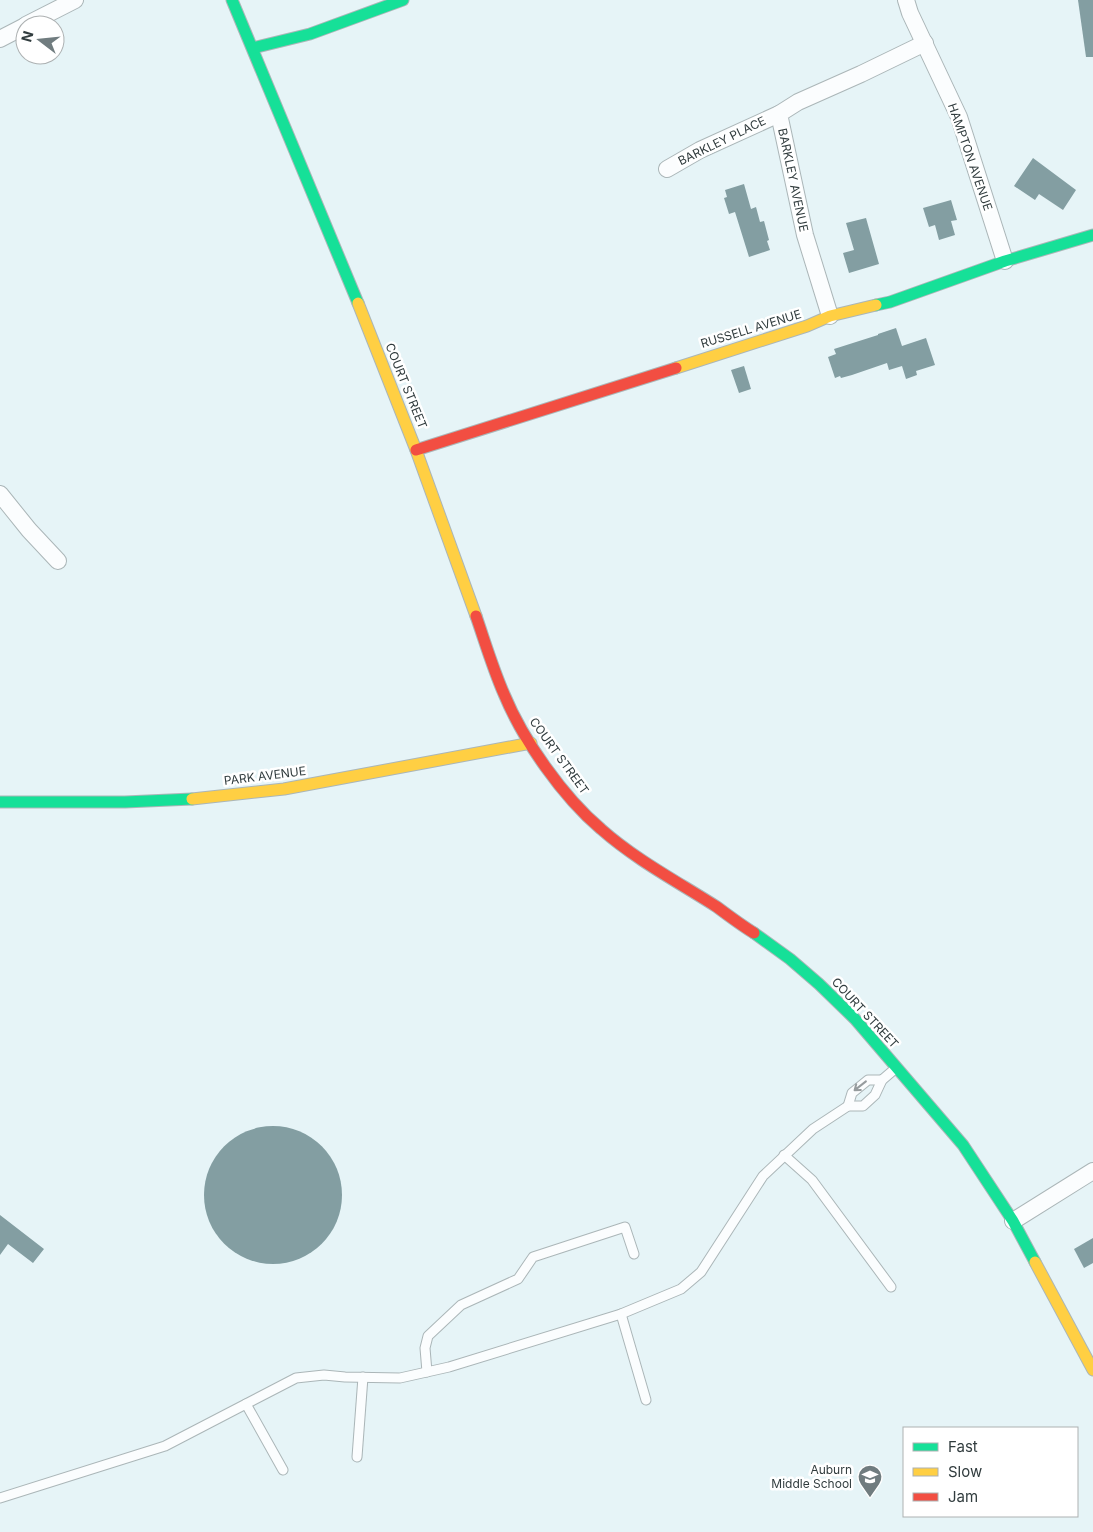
<svg xmlns="http://www.w3.org/2000/svg" width="1093" height="1532" viewBox="0 0 1093 1532" font-family="Inter,sans-serif">
	<rect width="100%" height="100%" fill="#e6f4f7"/>
	<!-- building -->
	<g fill="#839ea2">
		<polygon points="1078,0 1093,0 1093,57 1086,57"/>
		<polygon points="1033,158 1076,190 1063,210 1039,194 1035,200 1014,186"/>
		<polygon points="744,184 751,209 756,207 760,222 764,221 769,240 767,241 770,250 749,257 735,212 729,214 724,198 727,197 725,190"/>
		<polygon points="951,200 957,220 951,221 955,235 939,240 935,225 929,227 923,208"/>
		<polygon points="866,218 879,264 849,273 843,253 854,250 846,223"/>
		<polygon points="896,328 902,346 926,338 935,365 916,371 917,375 906,379 902,366 889,370 887,363 852,375 841,378 840,376 835,378 828,357 836,354 834,349 878,335 878,334"/>
		<polygon points="744,366 751,389 739,393 731,370"/>
		<circle cx="273" cy="1195" r="69"/>
		<polygon points="0,1215 44,1249 33,1263 8,1244 0,1255"/>
		<polygon points="1093,1238 1093,1263 1084,1268 1074,1249"/>
	</g>
	<g fill="none" stroke-linecap="round" stroke-linejoin="round">
		<defs>
			<g id="lane">
				<polyline points="848,1106 852,1093 868,1080 882,1080"/>
				<polyline points="784,1155 812,1180 891,1287"/>
				<polyline points="621,1314 646,1400"/>
				<polyline points="427,1372 425,1348 428,1336 461,1305 518,1279 533,1257 625,1227 634,1254"/>
				<polyline points="246,1404 283,1470"/>
				<polyline points="357,1457 363,1377"/>
				<polyline points="0,1498 165,1446 296,1378 324,1375 345,1377 400,1378 449,1367 621,1314 681,1289 701,1272 763,1176 813,1129 848,1106 863,1106 875,1095 882,1080 896,1068"/>
			</g>
			<g id="street">
				<polyline points="906,0 910,13 959,117 1005,261"/>
				<polyline points="26,25 75,0"/>
				<polyline points="0,39 25,26"/>
				<polyline points="667,169 700,150 779,114"/>
				<polyline points="830,316 805,235 779,114 798,102 861,74 925,43"/>
				<polyline points="0,494 29,530 58,561"/>
				<polyline points="1013,1221 1093,1171"/>
			</g>
			<g id="fast">
				<polyline points="232,0 358,303"/>
				<polyline points="253,48 310,34 403,0"/>
				<polyline points="876,305 890,302 1005,261 1093,235"/>
				<polyline points="0,802 125,802 192,799"/>
				<polyline points="754,933 790,959 819,984 855,1019 963,1145 1013,1221 1035,1262"/>
			</g>
			<g id="slow">
				<polyline points="358,303 416,450 476,616"/>
				<polyline points="676,368 807,326 830,316 876,305"/>
				<polyline points="192,799 284,789 531,743"/>
				<polyline points="1035,1262 1093,1370"/>
			</g>
			<g id="jam">
				<polyline points="416,450 676,368"/>
				<path d="M476 616C485 642 493 669 504 694 523 740 563 797 601 829 636 860 678 882 717 907 729 916 741 925 754 933"/>
			</g>
		</defs>
		<!-- lane casing -->
		<use href="#lane" stroke="#abb6b8" stroke-width="11"/>
		<!-- street casing -->
		<use href="#street" stroke="#abb6b8" stroke-width="18"/>
		<!-- fast casing -->
		<use href="#fast" stroke="#abb6b8" stroke-width="13"/>
		<!-- slow casing -->
		<use href="#slow" stroke="#abb6b8" stroke-width="13"/>
		<!-- jam casing -->
		<use href="#jam" stroke="#abb6b8" stroke-width="13"/>
		<!-- lane -->
		<use href="#lane" stroke="#fbfdfe" stroke-width="9"/>
		<!-- street -->
		<use href="#street" stroke="#fbfdfe" stroke-width="16"/>
		<!-- fast -->
		<use href="#fast" stroke="#16e098" stroke-width="11"/>
		<!-- slow -->
		<use href="#slow" stroke="#ffcf43" stroke-width="11"/>
		<!-- jam -->
		<use href="#jam" stroke="#f24e42" stroke-width="11"/>
	</g>
	<!-- one-way arrows -->
	<defs><path id="oneway-shaft" d="M-6 0H5M1.5-3L5.5 0L1.5 3" fill="none" stroke-width="1.6" stroke-linecap="round" stroke-linejoin="round" transform="scale(1.25)"/></defs>
	<use stroke="#969c9e" href="#oneway-shaft" transform="translate(860 1086) rotate(142)"/>
	<!-- icons -->
	<defs>
		<symbol id="school-pin" viewBox="-11 -11 22 30"><path d="M0 17L-7.5 6A9.5 9.5 0 1 1 7.5 6Z" fill="#707c7f" stroke="#fff"/><path d="M0-5L7-2L0 1L-7-2ZM-4 1L0 2.5L4 1V4Q0 6-4 4Z" fill="#fff"/></symbol>
	</defs>
	<g fill-rule="evenodd">
		<use href="#school-pin" x="856" y="1463" width="28" height="38"/>
	</g>
	<g text-anchor="middle" stroke-width="5" stroke-linejoin="round" paint-order="stroke">
		<!-- street labels -->
		<g font-size="12" fill="#313c3e" stroke="#fff">
			<text transform="translate(722 141) rotate(-26)" y="4">BARKLEY PLACE</text>
			<text transform="translate(970 157) rotate(71)" y="4">HAMPTON AVENUE</text>
			<text transform="translate(793 180) rotate(78)" y="4">BARKLEY AVENUE</text>
			<text transform="translate(751 329) rotate(-17)" y="4">RUSSELL AVENUE</text>
			<text transform="translate(406 386) rotate(68)" y="4">COURT STREET</text>
			<text transform="translate(559 756) rotate(54)" y="4">COURT STREET</text>
			<text transform="translate(265 776) rotate(-7)" y="4">PARK AVENUE</text>
			<text transform="translate(865 1013) rotate(47)" y="4">COURT STREET</text>
		</g>
		<!-- poi labels -->
		<g font-size="12" fill="#313c3e" stroke="#fff" text-anchor="end">
			<text x="852" y="1474">Auburn<tspan x="852" dy="14">Middle School</tspan></text>
		</g>
	</g>
	<!-- legend -->
	<rect x="903" y="1427" width="175" height="90" fill="#ffffff" stroke="#adb1b2"/>
	<rect x="913" y="1443" width="25" height="8" fill="#16e098" stroke="#adb1b2"/>
	<text x="948" y="1452" font-size="15" fill="#313c3e">Fast</text>
	<rect x="913" y="1468" width="25" height="8" fill="#ffcf43" stroke="#adb1b2"/>
	<text x="948" y="1477" font-size="15" fill="#313c3e">Slow</text>
	<rect x="913" y="1493" width="25" height="8" fill="#f24e42" stroke="#adb1b2"/>
	<text x="948" y="1502" font-size="15" fill="#313c3e">Jam</text>
	<!-- north arrow -->
	<g transform="translate(40 40) rotate(286)"><circle r="24" fill="#ffffff" stroke="#adb1b2"/>
	<path d="M0-4L9 19L0 12L-9 19Z" fill="#707c7f"/>
	<text y="-8" font-size="14" font-weight="bold" text-anchor="middle" fill="#313c3e">N</text>
	</g>
</svg>
